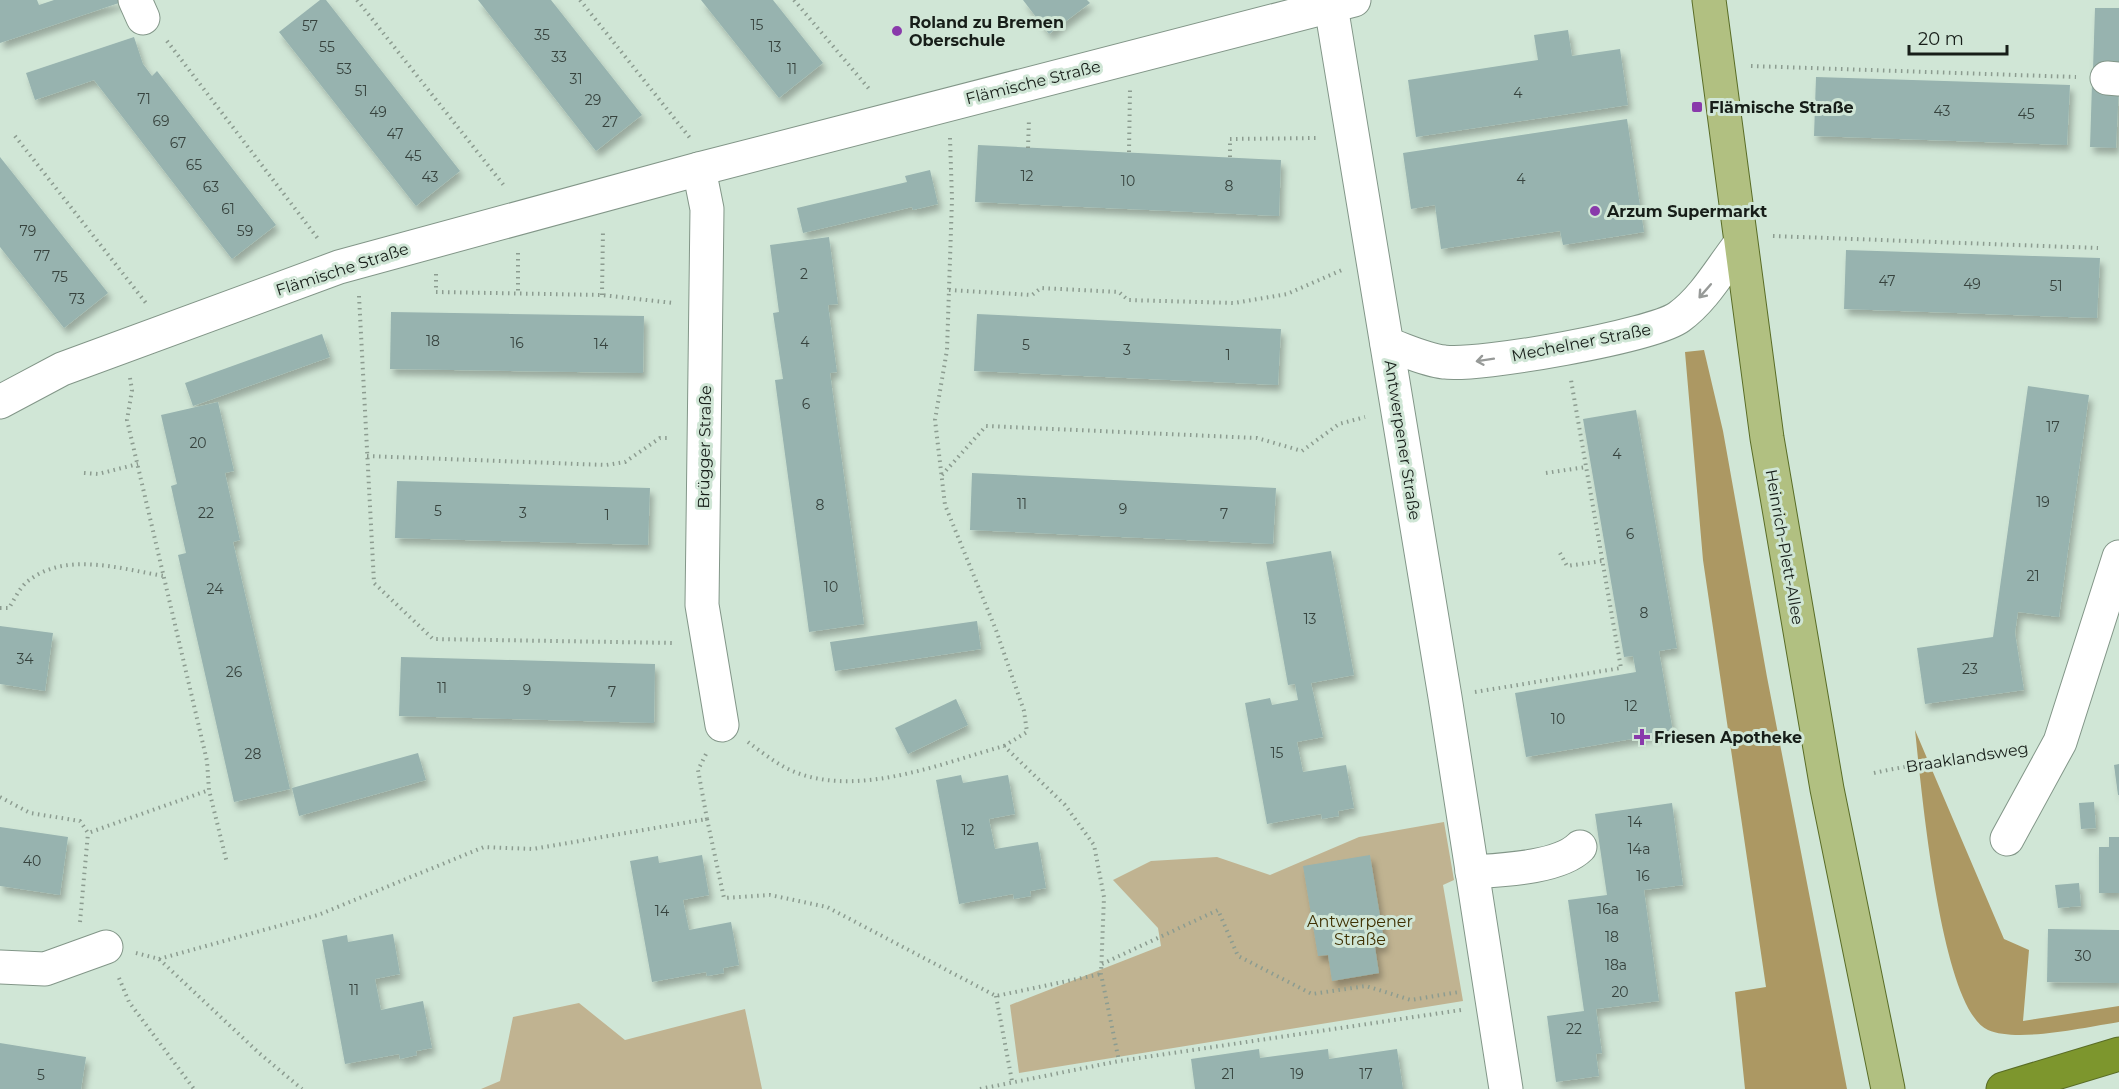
<svg xmlns="http://www.w3.org/2000/svg" width="2119" height="1089" viewBox="0 0 2119 1089" font-family="Montserrat,sans-serif">
	<defs>
		<filter id="shadow"><feDropShadow dx="3.5" dy="6" stdDeviation="3" flood-color="#0004"/></filter>
	</defs>
	<rect width="100%" height="100%" fill="#d0e6d6"/>
	<!-- green -->
	<g fill="#c0b391">
		<polygon points="1444,822 1454,880 1443,885 1463,1001 1019,1073 1010,1005 1161,946 1158,928 1113,880 1151,861 1217,857 1270,875 1359,837"/>
		<polygon points="579,1003 625,1040 745,1009 762,1089 481,1089 500,1081 513,1017"/>
	</g>
	<!-- forest -->
	<g fill="#ac9863">
		<polygon points="1704,350 1723,431 1767,677 1847,1089 1745,1089 1735,992 1766,987 1703,560 1685,352"/>
		<path d="M1915 730 2004 939 2029 950 2023 1021 2119 1006V1022C2086 1027 2018 1043 1988 1030 1940 1009 1921 783 1915 730Z"/>
	</g>
	<!-- building -->
	<g fill="#97b3af" filter="url(#shadow)">
		<polygon points="0,0 37,0 39,5 54,0 122,0 122,2 0,43"/>
		<polygon points="320,0 326,0 460,171 416,206 279,32"/>
		<polygon points="478,0 551,0 642,115 596,151"/>
		<polygon points="701,0 773,0 823,63 779,98"/>
		<polygon points="1023,0 1087,0 1090,3 1049,34"/>
		<polygon points="2095,8 2119,8 2119,70 2093,69"/>
		<polygon points="1568,30 1572,56 1620,49 1628,105 1416,137 1408,80 1538,60 1534,35"/>
		<polygon points="134,37 143,64 152,76 157,71 276,225 232,259 94,80 35,100 26,73"/>
		<polygon points="1816,77 2070,85 2067,145 1814,136"/>
		<polygon points="2092,83 2119,85 2116,148 2090,147"/>
		<polygon points="1627,119 1644,232 1563,245 1560,231 1441,249 1435,205 1411,209 1403,153"/>
		<polygon points="978,145 1281,160 1279,216 975,202"/>
		<polygon points="0,157 108,293 64,328 0,247"/>
		<polygon points="930,170 938,204 913,210 912,207 803,233 797,208 907,182 905,176"/>
		<polygon points="829,237 838,304 828,305 837,372 830,373 864,624 809,632 775,380 783,379 773,313 779,312 770,245"/>
		<polygon points="1846,250 2100,258 2097,318 1844,309"/>
		<polygon points="391,312 644,316 643,373 390,369"/>
		<polygon points="977,314 1281,329 1278,385 974,371"/>
		<polygon points="322,334 330,357 193,406 185,383"/>
		<polygon points="2028,386 2089,395 2059,617 2018,612 2015,633 2024,690 1925,704 1917,648 1993,637"/>
		<polygon points="218,402 234,471 225,473 240,540 233,542 290,789 234,802 178,555 186,553 171,486 177,484 161,415"/>
		<polygon points="1636,410 1677,648 1659,651 1673,732 1526,757 1515,693 1636,672 1633,656 1624,657 1583,419"/>
		<polygon points="972,473 1276,488 1273,544 970,530"/>
		<polygon points="397,481 650,488 648,545 395,538"/>
		<polygon points="1331,551 1354,675 1311,683 1323,737 1297,742 1303,772 1346,765 1354,808 1338,811 1339,816 1322,819 1321,814 1267,824 1245,703 1270,698 1272,705 1298,700 1295,684 1288,685 1266,562"/>
		<polygon points="977,621 981,649 835,671 830,642"/>
		<polygon points="0,626 53,633 45,691 0,684"/>
		<polygon points="401,657 655,664 654,723 399,716"/>
		<polygon points="956,699 968,725 908,754 895,728"/>
		<polygon points="418,753 426,780 299,816 292,788"/>
		<polygon points="2119,764 2119,795 2118,795 2114,765"/>
		<polygon points="961,775 963,783 1008,775 1015,814 989,819 995,849 1038,842 1046,888 1030,891 1031,896 1014,899 1013,894 959,904 936,780"/>
		<polygon points="2094,802 2096,828 2081,829 2079,803"/>
		<polygon points="1672,803 1683,885 1644,890 1659,1001 1596,1009 1602,1053 1596,1054 1599,1076 1556,1082 1547,1016 1584,1011 1568,900 1607,895 1595,814"/>
		<polygon points="0,827 68,837 60,895 0,886"/>
		<polygon points="2109,837 2119,837 2119,893 2099,893 2099,847 2109,847"/>
		<polygon points="702,855 709,895 683,900 689,930 731,922 739,965 723,968 724,973 707,976 706,972 652,982 630,861 658,856 659,863"/>
		<polygon points="1370,855 1385,946 1375,947 1379,973 1332,981 1328,955 1318,956 1303,866"/>
		<polygon points="2079,883 2081,906 2058,908 2055,885"/>
		<polygon points="2048,929 2119,930 2119,983 2047,982"/>
		<polygon points="393,934 400,974 375,979 381,1010 423,1001 432,1048 416,1051 417,1055 400,1059 399,1054 345,1064 322,940 347,935 348,942"/>
		<polygon points="0,1043 86,1057 81,1089 0,1089"/>
		<polygon points="1259,1049 1260,1058 1328,1049 1329,1059 1397,1049 1403,1089 1195,1089 1191,1059"/>
	</g>
	<g fill="none" stroke-linecap="round" stroke-linejoin="round">
		<defs>
			<g id="minor">
				<polyline points="135,0 143,18"/>
				<polyline points="1331,6 1445,697 1506,1089"/>
				<polyline points="2107,78 2119,79"/>
				<polyline points="699,169 707,209 702,605 722,725"/>
				<path d="M1387 344C1405 350 1425 360 1444 362 1478 367 1653 336 1679 317 1705 298 1721 268 1740 244"/>
				<polyline points="0,402 62,369 339,267 699,169 1354,0"/>
				<polyline points="2007,839 2060,742 2119,557"/>
				<path d="M1472 872C1501 870 1559 868 1580 847"/>
				<polyline points="0,967 45,969 106,947"/>
			</g>
			<polyline id="major" points="1709,0 1767,438 1827,789 1888,1089"/>
			<polyline id="highway" points="2003,1089 2119,1054"/>
		</defs>
		<!-- minor casing -->
		<use href="#minor" stroke="#829688" stroke-width="35"/>
		<!-- major casing -->
		<use href="#major" stroke="#596c26" stroke-width="35"/>
		<!-- highway casing -->
		<use href="#highway" stroke="#596c26" stroke-width="35"/>
		<!-- path -->
		<g stroke="#8c9c90" stroke-width="4" stroke-dasharray="1.5 4.5" stroke-linecap="butt">
			<polyline points="357,0 506,188"/>
			<polyline points="580,0 690,138"/>
			<polyline points="794,0 870,90"/>
			<polyline points="167,41 319,240"/>
			<polyline points="1751,66 2076,77"/>
			<polyline points="15,136 146,303"/>
			<polyline points="950,138 952,199 947,350 935,420 945,505 996,630 1024,711 1027,732 1004,746"/>
			<polyline points="1028,148 1029,119"/>
			<polyline points="1129,152 1130,90"/>
			<polyline points="1230,157 1230,139 1319,138"/>
			<polyline points="1773,236 2098,248"/>
			<polyline points="518,253 518,294"/>
			<polyline points="436,274 436,292 602,295 673,303"/>
			<polyline points="949,290 1032,295 1041,288 1119,292 1128,300 1234,303 1287,294 1342,270"/>
			<polyline points="602,295 603,230"/>
			<polyline points="359,296 374,583 433,639 675,643"/>
			<polyline points="130,378 132,390 127,420 207,761 209,790 227,863"/>
			<polyline points="367,456 606,465 625,462 660,438 671,438"/>
			<polyline points="84,473 98,474 138,464"/>
			<polyline points="1546,473 1586,467"/>
			<polyline points="942,475 986,426 1257,438 1302,451 1339,424 1365,417"/>
			<polyline points="1560,553 1567,566 1602,561"/>
			<path d="M0 608H9C14 600 20 587 28 581 66 551 121 569 164 576"/>
			<polyline points="1475,692 1621,668 1571,380"/>
			<path d="M748 742C760 751 773 761 786 768 851 801 939 764 1004 746L1065 805 1094 845 1104 897 1101 974 1119 1061"/>
			<path d="M1874 773C1922 762 1969 759 2018 750"/>
			<polyline points="0,797 30,813 80,821 88,833 209,790"/>
			<polyline points="707,819 724,898 770,895 827,907 996,996 1101,974"/>
			<polyline points="80,922 88,833"/>
			<polyline points="136,953 159,959 259,1053 302,1089"/>
			<polyline points="159,959 318,915 484,847 533,849 707,819 698,770 706,754"/>
			<polyline points="1102,964 1218,910 1238,956 1312,994 1366,986 1411,1000 1459,992"/>
			<polyline points="119,978 129,1002 194,1089"/>
			<polyline points="996,996 1012,1081"/>
			<polyline points="980,1089 1119,1061 1461,1010"/>
		</g>
		<!-- minor -->
		<use href="#minor" stroke="#fff" stroke-width="33"/>
		<!-- major -->
		<use href="#major" stroke="#b1c081" stroke-width="33"/>
		<!-- highway -->
		<use href="#highway" stroke="#7d962d" stroke-width="33"/>
	</g>
	<!-- one-way arrows -->
	<defs><path id="oneway-shaft" d="M-6 0H5M1.5-3L5.5 0L1.5 3" fill="none" stroke-width="1.6" stroke-linecap="round" stroke-linejoin="round" transform="scale(1.5)"/></defs>
	<g stroke="#979a98">
		<use href="#oneway-shaft" transform="translate(1705 291) rotate(131)"/>
		<use href="#oneway-shaft" transform="translate(1485 360) rotate(171)"/>
	</g>
	<!-- markers -->
	<g fill="#893aab" stroke="#d0e6d6" stroke-width="2">
		<circle cx="897" cy="31" r="6"/>
		<rect x="1691" y="101" width="12" height="12" rx="3"/>
		<circle cx="1595" cy="211" r="6"/>
		<path d="M1639 728h6v6h6v6h-6v6h-6v-6h-6v-6h6z"/>
	</g>
	<g text-anchor="middle" stroke-width="6" stroke-linejoin="round" paint-order="stroke">
		<!-- number labels -->
		<g font-size="14" fill="#37433e">
			<text x="757" y="30">15</text>
			<text x="310" y="31">57</text>
			<text x="542" y="40">35</text>
			<text x="327" y="52">55</text>
			<text x="775" y="52">13</text>
			<text x="559" y="62">33</text>
			<text x="344" y="74">53</text>
			<text x="792" y="74">11</text>
			<text x="576" y="84">31</text>
			<text x="361" y="96">51</text>
			<text x="1518" y="98">4</text>
			<text x="144" y="104">71</text>
			<text x="593" y="105">29</text>
			<text x="1942" y="116">43</text>
			<text x="378" y="117">49</text>
			<text x="2026" y="119">45</text>
			<text x="161" y="126">69</text>
			<text x="610" y="127">27</text>
			<text x="395" y="139">47</text>
			<text x="178" y="148">67</text>
			<text x="413" y="161">45</text>
			<text x="194" y="170">65</text>
			<text x="1027" y="181">12</text>
			<text x="430" y="182">43</text>
			<text x="1521" y="184">4</text>
			<text x="1128" y="186">10</text>
			<text x="1229" y="191">8</text>
			<text x="211" y="192">63</text>
			<text x="228" y="214">61</text>
			<text x="28" y="236">79</text>
			<text x="245" y="236">59</text>
			<text x="42" y="261">77</text>
			<text x="804" y="279">2</text>
			<text x="60" y="282">75</text>
			<text x="1887" y="286">47</text>
			<text x="1972" y="289">49</text>
			<text x="2056" y="291">51</text>
			<text x="77" y="304">73</text>
			<text x="433" y="346">18</text>
			<text x="805" y="347">4</text>
			<text x="517" y="348">16</text>
			<text x="601" y="349">14</text>
			<text x="1026" y="350">5</text>
			<text x="1127" y="355">3</text>
			<text x="1228" y="360">1</text>
			<text x="806" y="409">6</text>
			<text x="2053" y="432">17</text>
			<text x="198" y="448">20</text>
			<text x="1617" y="459">4</text>
			<text x="2043" y="507">19</text>
			<text x="1022" y="509">11</text>
			<text x="820" y="510">8</text>
			<text x="1123" y="514">9</text>
			<text x="438" y="516">5</text>
			<text x="206" y="518">22</text>
			<text x="523" y="518">3</text>
			<text x="1224" y="519">7</text>
			<text x="607" y="520">1</text>
			<text x="1630" y="539">6</text>
			<text x="2033" y="581">21</text>
			<text x="831" y="592">10</text>
			<text x="215" y="594">24</text>
			<text x="1644" y="618">8</text>
			<text x="1310" y="624">13</text>
			<text x="25" y="664">34</text>
			<text x="1970" y="674">23</text>
			<text x="234" y="677">26</text>
			<text x="442" y="693">11</text>
			<text x="527" y="695">9</text>
			<text x="612" y="697">7</text>
			<text x="1631" y="711">12</text>
			<text x="1558" y="724">10</text>
			<text x="1277" y="758">15</text>
			<text x="253" y="759">28</text>
			<text x="1635" y="827">14</text>
			<text x="968" y="835">12</text>
			<text x="1639" y="854">14a</text>
			<text x="32" y="866">40</text>
			<text x="1643" y="881">16</text>
			<text x="1608" y="914">16a</text>
			<text x="662" y="916">14</text>
			<text x="1612" y="942">18</text>
			<text x="2083" y="961">30</text>
			<text x="1616" y="970">18a</text>
			<text x="354" y="995">11</text>
			<text x="1620" y="997">20</text>
			<text x="1574" y="1034">22</text>
			<text x="1228" y="1079">21</text>
			<text x="1297" y="1079">19</text>
			<text x="1366" y="1079">17</text>
			<text x="41" y="1080">5</text>
		</g>
		<!-- poi labels -->
		<g font-size="16" font-weight="bold" fill="#171e19" stroke="#d0e6d6" text-anchor="start">
			<text x="909" y="28">Roland zu Bremen<tspan x="909" dy="18">Oberschule</tspan></text>
			<text x="1709" y="113">Flämische Straße</text>
			<text x="1607" y="217">Arzum Supermarkt</text>
			<text x="1654" y="743">Friesen Apotheke</text>
		</g>
		<!-- street labels -->
		<g font-size="16" fill="#171e19" stroke="#d0e6d6">
			<text transform="translate(1033 82) rotate(-14)" y="6">Flämische Straße</text>
			<text transform="translate(342 269) rotate(-18)" y="6">Flämische Straße</text>
			<text transform="translate(1581 342) rotate(-11)" y="6">Mechelner Straße</text>
			<text transform="translate(1403 440) rotate(81)" y="6">Antwerpener Straße</text>
			<text transform="translate(704 447) rotate(-89)" y="6">Brügger Straße</text>
			<text transform="translate(1785 547) rotate(80)" y="6">Heinrich-Plett-Allee</text>
			<text transform="translate(1967 757) rotate(-9)" y="6">Braaklandsweg</text>
		</g>
		<!-- park labels -->
		<g font-size="16" fill="#3f3103" stroke="#d0e6d6">
			<text x="1360" y="927">Antwerpener<tspan x="1360" dy="18">Straße</tspan></text>
		</g>
	</g>
	<!-- scale -->
	<path d="M1909 45v9h98v-9" fill="none" stroke="#171e19" stroke-width="3"/>
	<text x="1918" y="45" font-size="18" fill="#171e19" stroke="#d0e6d6" stroke-width="4.5" paint-order="stroke">20 m</text>
</svg>
